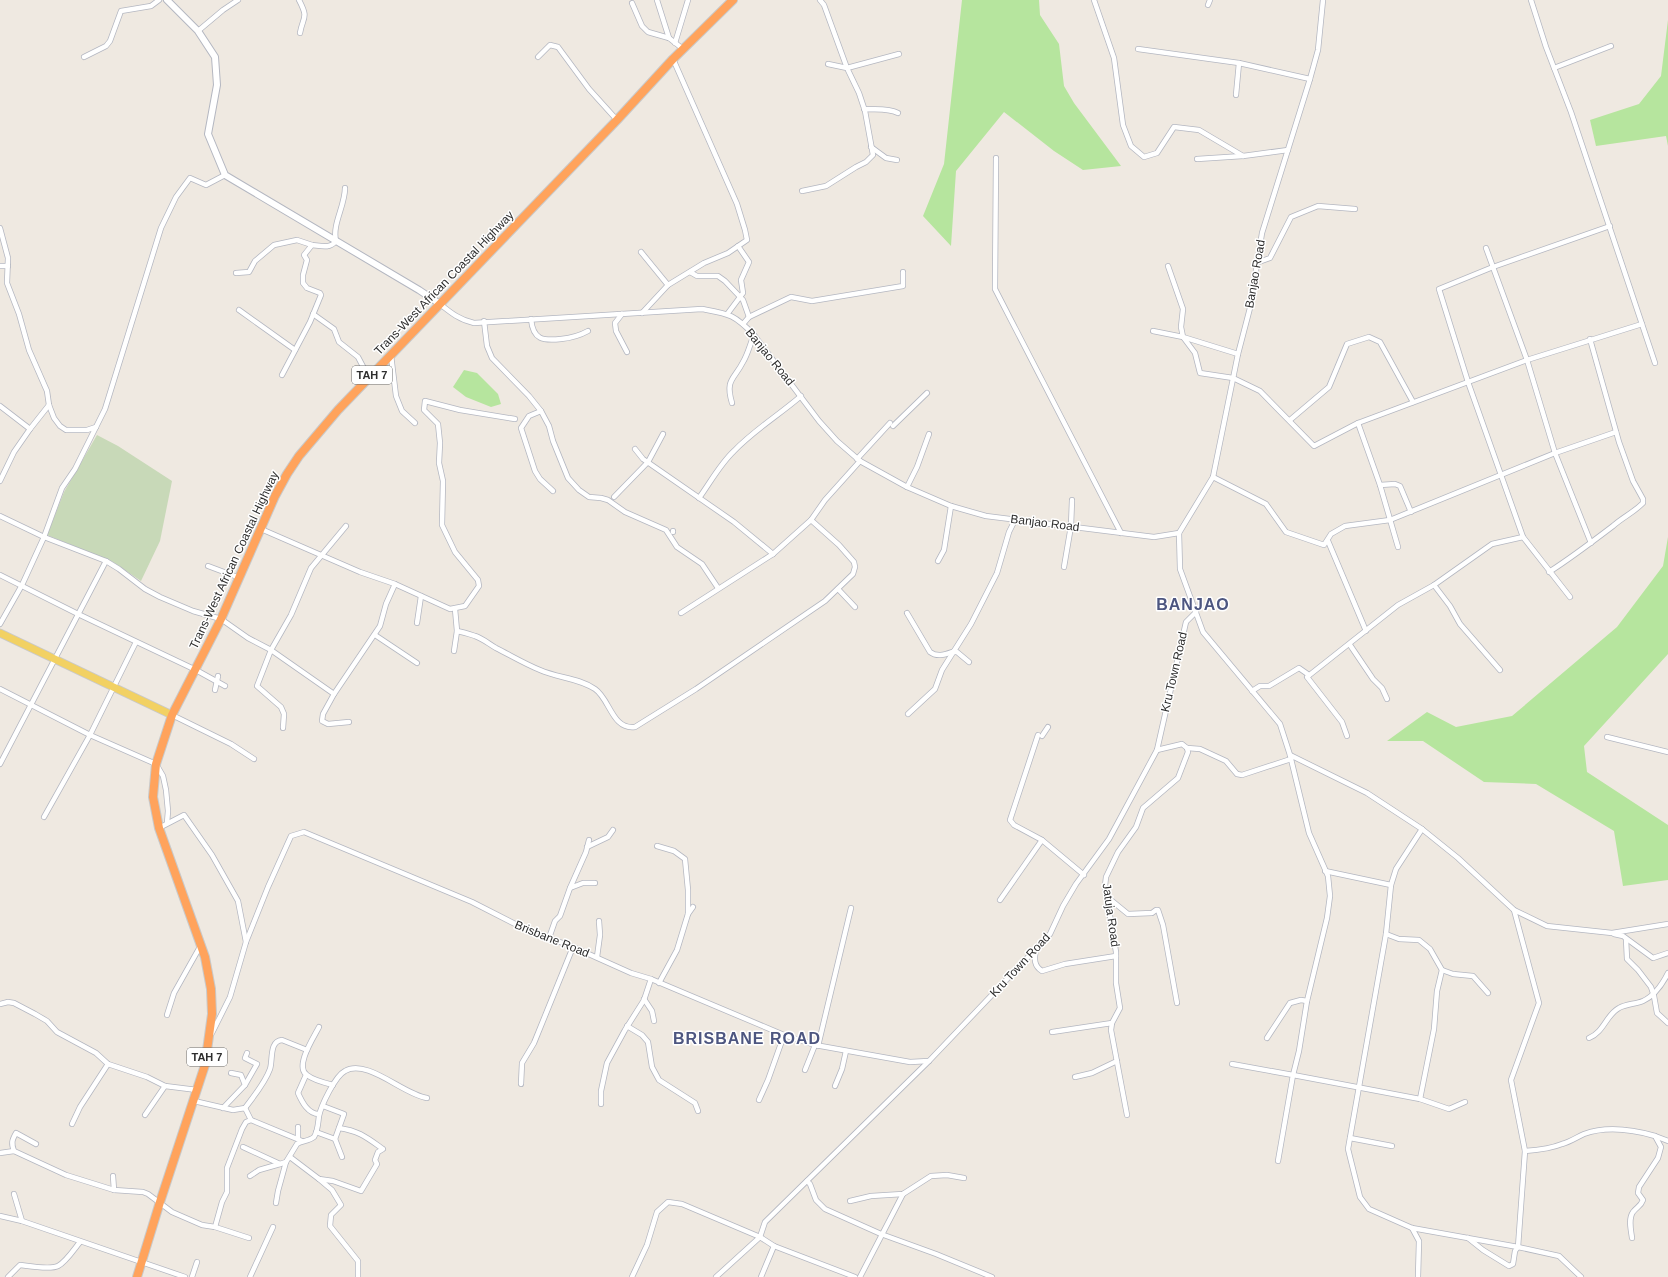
<svg xmlns="http://www.w3.org/2000/svg" width="1668" height="1277" viewBox="0 0 1668 1277" font-family="Arial,sans-serif">
	<rect width="100%" height="100%" fill="#efe9e1"/>
	<!-- green -->
	<g fill="#b6e59e">
		<polygon points="962,0 1039,0 1040,15 1059,44 1064,86 1074,103 1121,166 1083,170 1054,151 1004,112 956,171 951,246 923,216 944,164"/>
		<polygon points="1668,20 1668,146 1666,136 1596,146 1590,120 1639,104 1661,76"/>
		<polygon points="464,370 477,373 498,394 501,404 491,407 466,397 453,387"/>
		<polygon points="1668,537 1668,654 1584,746 1587,772 1668,825 1668,880 1623,886 1614,831 1536,784 1484,782 1423,741 1387,741 1427,712 1456,727 1512,716 1617,627 1663,566"/>
	</g>
	<!-- cemetery -->
	<polygon fill="#c8d9b8" points="97,435 118,446 172,481 160,541 141,581 113,562 47,535 64,492"/>
	<g fill="none" stroke-linecap="round" stroke-linejoin="round">
		<defs>
			<g id="street">
				<path d="M299 0C309 19 303 16 300 33"/>
				<polyline points="657,0 669,38"/>
				<polyline points="820,0 824,5 847,68 899,54"/>
				<polyline points="1094,0 1114,58 1123,125 1131,146 1144,157 1157,153 1174,127 1199,130 1243,156"/>
				<polyline points="1531,0 1546,47 1571,112 1655,363"/>
				<polyline points="632,3 642,26 648,32 669,38 683,49"/>
				<polyline points="1208,5 1210,0"/>
				<polyline points="198,31 223,10 238,0"/>
				<polyline points="675,43 688,0"/>
				<polyline points="1138,49 1239,63 1310,79"/>
				<polyline points="84,57 106,46 110,41 121,11 151,6 159,0"/>
				<polyline points="538,57 550,45 558,47 589,89 617,120"/>
				<polyline points="1554,68 1611,46"/>
				<polyline points="1236,95 1239,63"/>
				<path d="M864 109C876 110 888 108 898 113"/>
				<polyline points="871,147 886,158 897,160"/>
				<polyline points="996,158 995,289 1121,533"/>
				<polyline points="1197,159 1243,156 1288,150"/>
				<polyline points="802,191 826,186 856,167 866,162 873,155 865,111 859,93 847,68 828,64"/>
				<polyline points="0,228 8,258 7,283 19,314 29,350 47,391 49,405 54,418 60,426 66,430 87,430 96,427"/>
				<polyline points="1486,248 1527,360 1555,453 1591,543"/>
				<polyline points="641,252 668,285"/>
				<polyline points="1256,263 1270,258 1291,217 1318,206 1355,209"/>
				<polyline points="0,266 8,266"/>
				<polyline points="1168,266 1183,309 1181,327 1183,337 1195,353 1200,373 1233,378 1260,391 1314,446 1358,423 1380,485 1398,547"/>
				<polyline points="690,272 697,276 718,276 725,281 743,300 749,317"/>
				<polyline points="236,273 249,272 255,261 274,245 297,240 312,245"/>
				<path d="M440 304C451 313 460 320 474 323L702 309C729 314 734 314 754 335L819 421 837 441 860 461 907 487 951 506 986 516 1154 537 1179 533 1213 477 1238 354 1250 308 1262 233 1310 79 1318 50 1323 0"/>
				<polyline points="239,310 295,350"/>
				<polyline points="642,313 668,285 704,263 728,253 747,240 745,230 737,204 673,59"/>
				<polyline points="728,313 743,293 741,280 749,262 738,246"/>
				<polyline points="313,314 334,329 339,342 358,357 369,378"/>
				<polyline points="622,314 615,323 616,331 627,352"/>
				<path d="M531 319C533 340 543 341 561 339 571 338 579 336 588 331"/>
				<polyline points="484,321 487,346 492,358 529,396 541,411 549,426 553,441 568,478 579,490 589,497 601,498 608,500 625,512 666,530 677,547 702,564 718,588"/>
				<polyline points="743,324 749,317 791,297 812,301 903,286 903,272"/>
				<polyline points="1153,331 1183,337 1238,354"/>
				<polyline points="391,355 396,396 402,411 415,423"/>
				<path d="M282 375 310 322 321 295 320 293 307 288 303 283V275L307 260 304 255 312 245C321 246 330 249 336 241 332 224 345 206 345 188"/>
				<path d="M732 403C725 379 734 380 743 362 748 354 750 344 754 335"/>
				<polyline points="0,406 30,429"/>
				<polyline points="541,411 529,416 521,428 535,471 540,479 553,491"/>
				<polyline points="1290,420 1329,387 1347,344 1369,337 1380,342 1413,402"/>
				<polyline points="1358,423 1527,360 1642,324"/>
				<polyline points="893,426 927,393"/>
				<polyline points="635,449 643,459 734,522 773,554"/>
				<polyline points="857,459 890,423"/>
				<polyline points="1213,477 1266,504 1286,532 1324,545 1331,534 1345,526 1390,520 1555,453 1616,432"/>
				<polyline points="0,481 14,452 30,429 49,405"/>
				<polyline points="1380,485 1395,484 1400,486 1411,512"/>
				<polyline points="907,487 917,467 929,434"/>
				<polyline points="614,497 648,462 663,434"/>
				<path d="M699 498C710 483 720 464 734 451 754 430 779 415 801 396"/>
				<polyline points="0,516 44,537 106,561 119,569 145,589 160,597 193,611 221,619 248,638 271,650 334,694"/>
				<polyline points="261,529 360,572 395,584 450,609 465,606 479,586 478,580 455,552 442,525 443,481 439,463 440,443 438,424 424,410 425,401 460,410 515,419"/>
				<polyline points="673,531 673,532"/>
				<polyline points="1179,533 1180,569 1203,632 1280,724 1290,755 1309,833 1328,876 1330,896 1327,918 1307,1001 1299,1051 1293,1075 1420,1099 1449,1109 1465,1102"/>
				<polyline points="1328,541 1366,631"/>
				<polyline points="938,561 944,550 951,506"/>
				<polyline points="208,566 240,578"/>
				<polyline points="1064,567 1071,526 1072,500"/>
				<path d="M1549 572C1571 558 1592 542 1613 526 1623 517 1633 513 1643 503V499L1633 481 1619 442 1590 339"/>
				<polyline points="0,575 78,614 196,670 225,686"/>
				<polyline points="1434,585 1450,606 1460,624 1500,670"/>
				<polyline points="838,589 855,607"/>
				<polyline points="1570,597 1523,537 1468,382 1439,289 1493,267 1610,226"/>
				<polyline points="681,613 773,554 811,520 825,500 860,461"/>
				<path d="M907 613 930 652C938 658 946 654 955 651"/>
				<polyline points="417,623 421,596"/>
				<polyline points="0,624 22,585 44,537 62,488 75,469 105,409 161,228 176,197 190,178 206,185 225,175"/>
				<path d="M457 631C463 632 469 634 475 636 482 638 489 644 496 648 510 655 525 664 540 670 558 678 579 678 595 689 610 699 612 730 635 727L696 689 825 601 853 574 855 567 854 562 839 545 811 520"/>
				<polyline points="375,635 417,663"/>
				<polyline points="1350,645 1373,679 1382,688 1387,699"/>
				<polyline points="454,651 457,631 455,609"/>
				<polyline points="954,652 957,652 969,662"/>
				<polyline points="0,689 90,735 156,764 163,776 166,790 168,811 167,823"/>
				<polyline points="215,690 218,676"/>
				<polyline points="1252,691 1260,686 1269,686 1299,668 1309,675"/>
				<polyline points="908,714 935,689 942,670 971,624 997,573 1009,532 1015,520"/>
				<polyline points="172,715 231,744 254,759"/>
				<polyline points="349,722 328,724 322,721 323,714 334,694 380,626 386,604 395,584"/>
				<polyline points="283,728 284,714 281,707 257,686 271,650 291,615 311,568 346,526"/>
				<polyline points="1038,735 1010,820 1014,825 1042,840 1084,875"/>
				<polyline points="1042,736 1048,727"/>
				<polyline points="1347,736 1342,722 1307,677 1398,605 1434,585 1492,544 1523,537"/>
				<polyline points="1607,737 1668,752"/>
				<polyline points="1187,748 1200,749 1226,761 1237,774 1242,775 1291,759"/>
				<polyline points="1290,755 1367,793 1422,829 1458,858 1514,910 1547,926 1612,933 1668,924"/>
				<polyline points="0,764 106,561"/>
				<polyline points="44,817 90,735 136,642"/>
				<polyline points="159,828 184,815 212,855 238,901 246,942"/>
				<polyline points="1422,829 1396,869 1391,885 1386,934 1348,1149 1360,1197 1369,1209 1412,1228 1518,1247 1559,1256 1581,1277"/>
				<polyline points="657,846 674,851 685,859 688,890 688,914"/>
				<polyline points="587,847 608,837 613,830"/>
				<polyline points="1325,871 1391,885"/>
				<polyline points="570,888 586,852 589,840"/>
				<polyline points="1106,896 1128,914 1152,913 1156,910 1158,910 1163,925 1177,1003"/>
				<polyline points="1000,900 1042,840"/>
				<polyline points="1386,934 1399,939 1419,940 1430,949 1442,970 1453,974 1473,976 1488,993"/>
				<polyline points="1614,934 1623,936 1653,958 1668,953"/>
				<polyline points="549,938 555,921 560,916 570,888 583,883 595,883"/>
				<polyline points="1626,939 1627,959 1638,970 1651,987 1654,996 1657,1013 1668,1023"/>
				<path d="M1036 950C1034 959 1034 966 1042 971L1065 964 1116 956"/>
				<polyline points="597,957 600,935 599,921"/>
				<polyline points="659,983 677,950 688,914 693,907"/>
				<polyline points="644,999 652,1011 654,1021"/>
				<polyline points="0,1004 8,1002 14,1003 35,1014 47,1021 57,1032 96,1053 108,1064 147,1077 165,1086"/>
				<polyline points="167,1015 174,993 201,945"/>
				<polyline points="627,1026 642,1035 648,1042 652,1067 659,1080 695,1103 698,1111"/>
				<path d="M319 1027C314 1037 294 1067 307 1075 313 1080 325 1083 333 1085"/>
				<polyline points="1052,1032 1112,1023"/>
				<polyline points="212,1033 230,997 246,942 268,887 291,836 304,832 472,902 523,928 573,947 631,973 651,979 784,1035 815,1045 910,1062 929,1061"/>
				<polyline points="1267,1038 1290,1003 1301,1000 1307,1001"/>
				<path d="M1589 1038C1604 1032 1606 1015 1619 1008 1626 1004 1636 1004 1643 1001 1654 996 1663 983 1668 973"/>
				<polyline points="818,1046 851,908"/>
				<polyline points="1232,1064 1293,1075 1278,1161"/>
				<polyline points="805,1070 815,1045"/>
				<path d="M306 1075 298 1093C302 1102 308 1114 319 1114"/>
				<polyline points="1075,1077 1092,1073 1117,1061"/>
				<polyline points="521,1084 522,1063 534,1043 573,947"/>
				<polyline points="245,1085 257,1064 245,1058 247,1053"/>
				<polyline points="835,1086 842,1069 846,1051"/>
				<polyline points="1420,1099 1434,1029 1437,991 1442,970"/>
				<polyline points="759,1100 768,1080 784,1035"/>
				<polyline points="194,1101 233,1110 245,1108 251,1120 302,1141"/>
				<polyline points="601,1104 601,1091 607,1063 625,1030 644,1000 651,979"/>
				<polyline points="223,1108 245,1085 241,1075 231,1073"/>
				<path d="M245 1108C254 1096 265 1083 270 1069 273 1060 269 1041 282 1040L307 1050"/>
				<polyline points="145,1115 165,1086 197,1090"/>
				<polyline points="1127,1115 1111,1030 1112,1023 1120,1008 1116,983 1116,952 1105,886 1106,877 1118,852 1136,827 1143,808 1178,778 1188,752 1187,748 1182,744 1157,750"/>
				<polyline points="72,1124 80,1107 108,1064"/>
				<polyline points="298,1127 298,1139"/>
				<polyline points="316,1132 335,1139 344,1114 323,1106"/>
				<polyline points="1655,1136 1668,1141"/>
				<polyline points="1350,1138 1392,1146"/>
				<polyline points="335,1139 342,1157"/>
				<path d="M36 1144 16 1133C12 1140 11 1143 14 1151L66 1175 114 1190"/>
				<path d="M243 1147 280 1164 286 1162 297 1144C302 1141 309 1141 314 1137 318 1131 318 1123 319 1116 321 1106 335 1076 345 1071 367 1058 404 1095 427 1098"/>
				<path d="M1525 1151C1538 1150 1550 1149 1562 1144 1570 1142 1577 1137 1584 1134 1606 1126 1634 1130 1655 1136L1661 1147 1658 1158 1639 1187 1638 1193 1643 1200C1641 1206 1637 1207 1633 1212 1628 1219 1631 1230 1632 1238"/>
				<polyline points="0,1153 14,1151"/>
				<path d="M290 1157 319 1179 333 1181 361 1191 377 1164 375 1160 378 1152 383 1149C366 1137 359 1131 339 1128"/>
				<polyline points="113,1176 114,1190 143,1192 148,1194 172,1212 202,1225 215,1227 249,1238"/>
				<polyline points="250,1176 259,1170 280,1164"/>
				<polyline points="319,1179 332,1190 341,1205 331,1215 330,1226 358,1261 358,1277"/>
				<polyline points="807,1181 810,1184 816,1200 825,1209 881,1234 936,1254 992,1277"/>
				<polyline points="14,1194 22,1221"/>
				<polyline points="850,1201 871,1196 903,1194 931,1176 947,1175 964,1178"/>
				<polyline points="276,1203 278,1191 286,1162"/>
				<polyline points="0,1216 22,1221 185,1277"/>
				<polyline points="215,1227 222,1202 227,1192 227,1168 242,1129 246,1122 251,1120"/>
				<polyline points="1412,1228 1419,1241 1418,1277"/>
				<polyline points="760,1237 765,1222 929,1061 1050,934 1063,906 1076,884 1109,839 1157,750 1186,622 1196,612"/>
				<polyline points="1468,1238 1483,1250 1509,1266 1513,1264 1515,1251 1518,1247 1525,1151 1511,1080 1539,1003 1514,910"/>
				<polyline points="774,1246 855,1277"/>
				<path d="M8 1277 20 1265C29 1266 50 1270 58 1266 66 1262 75 1248 80 1242"/>
				<polyline points="192,1277 197,1262"/>
				<polyline points="250,1277 273,1227"/>
				<polyline points="632,1277 647,1245 657,1212 668,1202 682,1204 760,1237 774,1246 761,1277"/>
				<polyline points="716,1277 760,1237"/>
				<polyline points="860,1277 903,1194"/>
			</g>
			<polyline id="secondary" points="167,0 198,31 215,57 217,85 208,134 225,175 419,290 440,304"/>
			<polyline id="primary" points="0,633 172,715"/>
			<polyline id="highway" points="137,1277 160,1202 205,1065 212,1014 211,989 205,957 159,828 153,797 156,764 172,715 221,619 275,496 287,474 299,456 338,410 617,120 673,59 733,0"/>
		</defs>
		<!-- street casing -->
		<use href="#street" stroke="#b4b7c1" stroke-width="6"/>
		<!-- secondary casing -->
		<use href="#secondary" stroke="#b4b7c1" stroke-width="8"/>
		<!-- primary casing -->
		<use href="#primary" stroke="#c9c9c9" stroke-width="9"/>
		<!-- highway casing -->
		<use href="#highway" stroke="#c9c9c9" stroke-width="10"/>
		<!-- street -->
		<use href="#street" stroke="#fff" stroke-width="4.5"/>
		<!-- secondary -->
		<use href="#secondary" stroke="#fff" stroke-width="6"/>
		<!-- primary -->
		<use href="#primary" stroke="#f2d163" stroke-width="7"/>
		<!-- highway -->
		<use href="#highway" stroke="#ffa35c" stroke-width="8"/>
	</g>
	<g text-anchor="middle" stroke-width="3" stroke-linejoin="round" paint-order="stroke">
		<!-- shield labels -->
		<g fill="#fff" stroke="#6d6d6d" stroke-width="1">
			<rect x="352" y="366" width="40" height="18" rx="3"/>
			<rect x="187" y="1048" width="40" height="18" rx="3"/>
		</g>
		<g font-size="11" font-weight="bold" fill="#2e2e2e">
			<text x="372" y="379">TAH 7</text>
			<text x="207" y="1061">TAH 7</text>
		</g>
		<!-- street labels -->
		<g font-size="12" fill="#2e2e2e" stroke="#fff">
			<text transform="translate(1255 274) rotate(-80)" y="4">Banjao Road</text>
			<text transform="translate(444 283) rotate(-46)" y="4">Trans-West African Coastal Highway</text>
			<text transform="translate(770 357) rotate(51)" y="4">Banjao Road</text>
			<text transform="translate(1045 523) rotate(7)" y="4">Banjao Road</text>
			<text transform="translate(234 560) rotate(-65)" y="4">Trans-West African Coastal Highway</text>
			<text transform="translate(1174 672) rotate(-77)" y="4">Kru Town Road</text>
			<text transform="translate(1111 915) rotate(82)" y="4">Jatuja Road</text>
			<text transform="translate(552 939) rotate(22)" y="4">Brisbane Road</text>
			<text transform="translate(1020 965) rotate(-47)" y="4">Kru Town Road</text>
		</g>
		<!-- district labels -->
		<g font-size="16" font-weight="bold" letter-spacing="1" fill="#4d5680" stroke="#fff">
			<text x="1193" y="610">BANJAO</text>
			<text x="747" y="1044">BRISBANE ROAD</text>
		</g>
	</g>
</svg>
